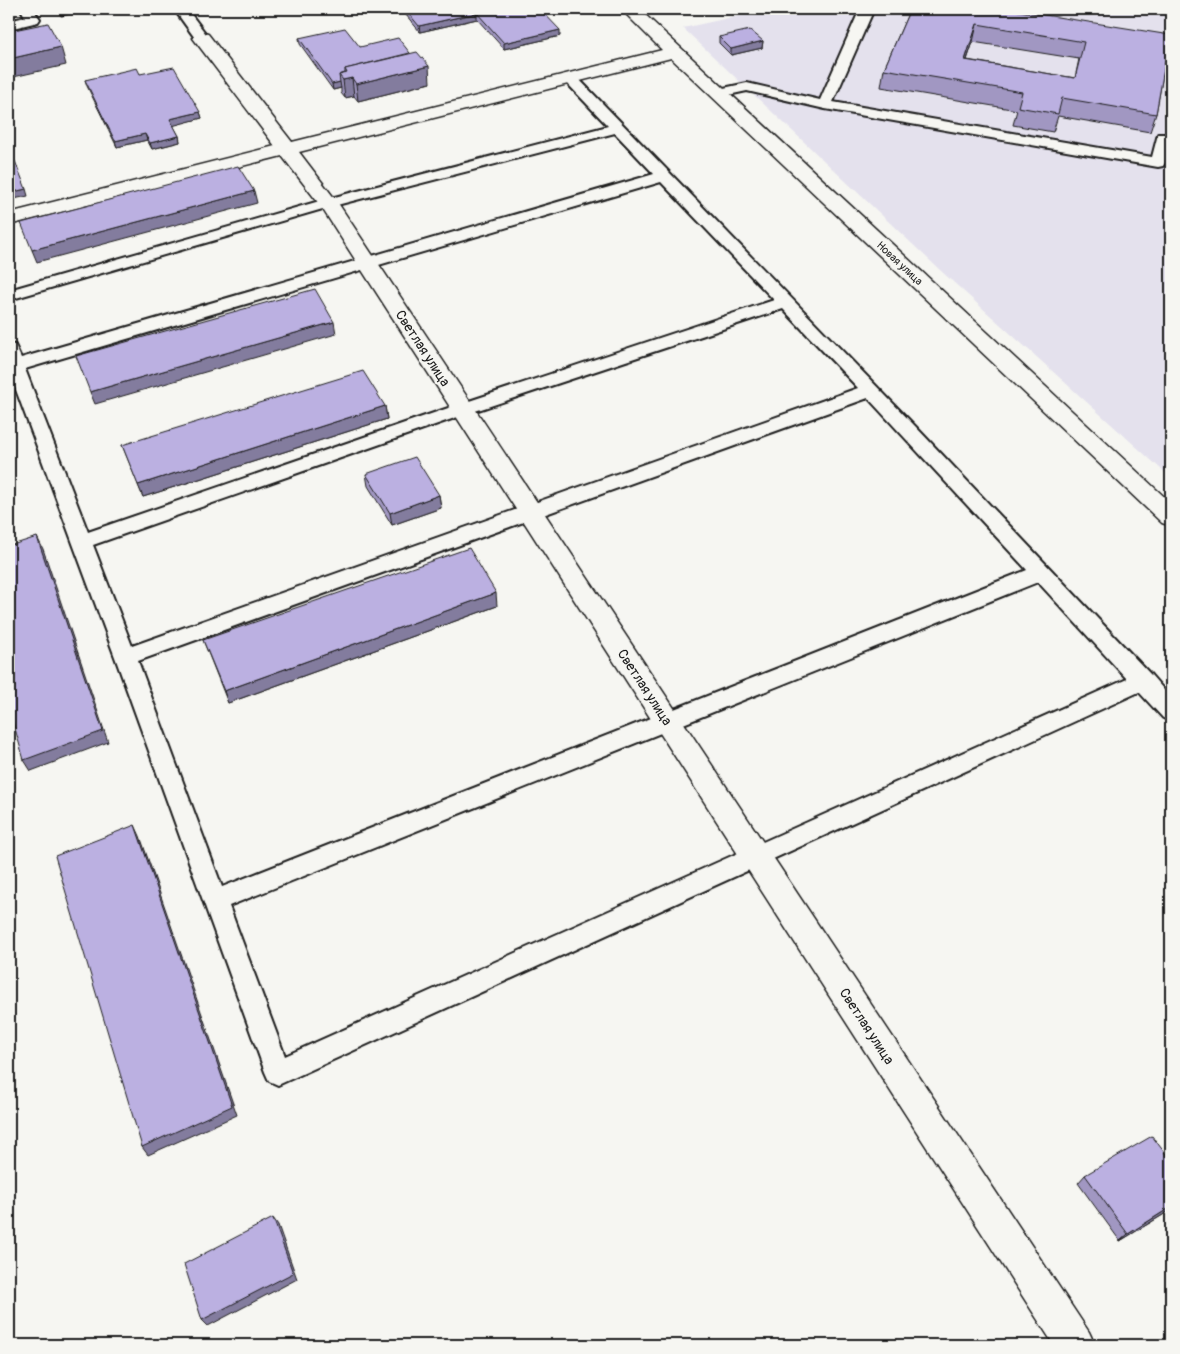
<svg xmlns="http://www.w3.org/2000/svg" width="1180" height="1354" viewBox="0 0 1180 1354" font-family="Pangolin,sans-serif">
	<rect width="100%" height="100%" fill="#f6f6f2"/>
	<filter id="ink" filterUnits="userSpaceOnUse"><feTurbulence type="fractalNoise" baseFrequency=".02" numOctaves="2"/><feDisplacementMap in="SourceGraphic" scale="10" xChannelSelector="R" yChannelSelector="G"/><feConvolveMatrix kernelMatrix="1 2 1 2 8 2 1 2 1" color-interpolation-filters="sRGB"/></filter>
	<g filter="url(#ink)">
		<!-- built -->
		<polygon fill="#e4e1ed" points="770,9 1171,9 1171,478 941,271 683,28"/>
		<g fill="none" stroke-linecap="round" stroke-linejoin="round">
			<defs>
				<g id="lane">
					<polygon points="21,9 33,9 40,19 38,22 9,29 9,21 25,17"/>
					<polygon points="174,9 187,9 209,38 207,41 197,41"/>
					<polygon points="860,9 874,9 833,102 1152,157 1158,134 1168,134 1170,137 1165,163 1163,166 1158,167 825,109 747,91 719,97 714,96 712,93 714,90 747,83 820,100"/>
					<path d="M570 74 575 75 915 426 1151 675 1171 698V721L1163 718 1139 692 278 1085 269 1081 265 1072 115 657 9 371V344L15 345 21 358 654 174 615 133 333 206 9 300V290L323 200 608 126 565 81 563 78ZM661 182 774 300 457 405 88 532 25 369ZM783 309 858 388 132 646 93 545 469 413ZM868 398 1027 570 222 887 138 661ZM1038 582 1127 679 285 1056 229 906Z"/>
				</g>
				<polygon id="street" points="621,9 639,9 1171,503 1171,526 1162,523 671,58 299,152 338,203 1089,1332 1095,1345 1054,1345 320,205 282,156 9,225 9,213 275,146 196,42 193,38 196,34 202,33 208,34 292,142 662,50"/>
			</defs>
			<!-- lane casing -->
			<use href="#lane" stroke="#1c1c1c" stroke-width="4"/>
			<!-- street casing -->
			<use href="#street" stroke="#1c1c1c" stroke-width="3"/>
			<!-- lane -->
			<use href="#lane" fill="#f6f6f2" fill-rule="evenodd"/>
			<!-- street -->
			<use href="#street" fill="#f6f6f2" fill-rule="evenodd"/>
		</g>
		<!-- wall -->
		<g fill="#a197c2" stroke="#1c1c1c" fill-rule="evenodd">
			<polygon points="401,9 540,9 560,36 504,49 477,19 420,32"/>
			<path d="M910 9 1170 35 1156 114 1150 132 1058 116 1053 132 1013 125 1017 110 881 87 884 69ZM973 42 1079 59 1075 78 967 60Z"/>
			<polygon points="719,37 763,41 762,48 731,55 719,43"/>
			<polygon points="299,38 360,47 430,83 358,101 354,96 345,98 341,93 341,88 333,90 300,44"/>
			<polygon points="140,74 200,112 202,118 173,125 179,136 180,142 152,149 147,140 117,147 87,86 85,80"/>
			<polygon points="1171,388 1171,414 1168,414"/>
			<polygon points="385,406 387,419 143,497 122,445"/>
			<polygon points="366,474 439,495 441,508 392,525 368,486"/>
			<polygon points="497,606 228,703 203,640"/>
			<polygon points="1171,1161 1171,1210 1120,1241 1078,1183 1085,1175"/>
		</g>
		<!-- shaded-wall -->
		<g fill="#837b9e" stroke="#1c1c1c">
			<polygon points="58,9 97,9 61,16"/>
			<polygon points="477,13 477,19 420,32 419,26"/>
			<polygon points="977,24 973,42 961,77 965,60"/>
			<polygon points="560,30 560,36 504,49 504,43"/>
			<polygon points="763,41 762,48 731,55 731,49"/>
			<polygon points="61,47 66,65 9,78 9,59"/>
			<polygon points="429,66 430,83 358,101 356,84"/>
			<polygon points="352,78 354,96 345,98 343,80"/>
			<polygon points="340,82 341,88 333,90 332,84"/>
			<polygon points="200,112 202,118 172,126 170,119"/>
			<polygon points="145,134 147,140 117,147 115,141"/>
			<polygon points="179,136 180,142 152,149 150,143"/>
			<polygon points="26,189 28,196 9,200 9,193"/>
			<polygon points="254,191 257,203 37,262 32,250"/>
			<polygon points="334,322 336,334 95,404 90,392"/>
			<polygon points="385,406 387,419 143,497 138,485"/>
			<polygon points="439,495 441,508 392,525 390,513"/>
			<polygon points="37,537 43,549 108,742 31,771 24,760"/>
			<polygon points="496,593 497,606 228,703 224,691"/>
			<polygon points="135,825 140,836 237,1115 148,1155 142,1147"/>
			<polygon points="1171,1207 1171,1210 1120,1241 1128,1234"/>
			<polygon points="273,1218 278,1225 297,1279 208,1326 202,1320"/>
		</g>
		<!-- building -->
		<g fill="#bbb0e1" stroke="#1c1c1c" fill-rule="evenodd">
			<polygon points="405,9 540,9 560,30 504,43 477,13 419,26"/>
			<path d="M910 9H1007L1170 35 1156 114 1062 98 1058 114 1018 107 1022 92 884 69ZM977 24 1084 42 1075 78 965 60Z"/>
			<polygon points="48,23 61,47 9,59 9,31"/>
			<polygon points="345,28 360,47 398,38 410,53 345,69 345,73 339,75 340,82 332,84 299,38"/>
			<polygon points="750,30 763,41 731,49 719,37"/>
			<polygon points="417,52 429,66 356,84 352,78 343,80 339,75 347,73 345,69"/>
			<polygon points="174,67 200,112 170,119 179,136 150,143 145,134 115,141 85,80 137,68 140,74"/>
			<polygon points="15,161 26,189 9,193 9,163"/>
			<polygon points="238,166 254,191 32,250 21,223"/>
			<polygon points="315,289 334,322 90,392 76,356"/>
			<polygon points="363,371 385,406 138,485 122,445"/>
			<polygon points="415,457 439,495 390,513 366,474"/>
			<polygon points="37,537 103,731 24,760 9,708 9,546"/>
			<polygon points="469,548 496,593 224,691 203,640"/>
			<polygon points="135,825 232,1106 142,1147 55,856"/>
			<polygon points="1152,1136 1171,1161 1171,1207 1128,1234 1085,1175"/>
			<polygon points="273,1218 293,1273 202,1320 184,1264"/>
		</g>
	</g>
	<g text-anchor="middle" stroke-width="4.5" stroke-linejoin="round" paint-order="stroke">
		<!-- far-street labels -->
		<g font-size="11" fill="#1c1c1c" stroke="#f6f6f2">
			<text transform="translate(900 263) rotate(43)" y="4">Новая улица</text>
		</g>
		<!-- street labels -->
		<g font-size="14" fill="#1c1c1c" stroke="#f6f6f2">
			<text transform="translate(423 348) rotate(57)" y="5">Светлая улица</text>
			<text transform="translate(645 687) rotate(57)" y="5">Светлая улица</text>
			<text transform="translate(867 1026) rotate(57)" y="5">Светлая улица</text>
		</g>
	</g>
	<!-- margin -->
	<rect width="1180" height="1354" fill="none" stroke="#f6f6f2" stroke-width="30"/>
	<rect x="15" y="15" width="1150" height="1324" fill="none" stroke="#1c1c1c" stroke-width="2" filter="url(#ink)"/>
</svg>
